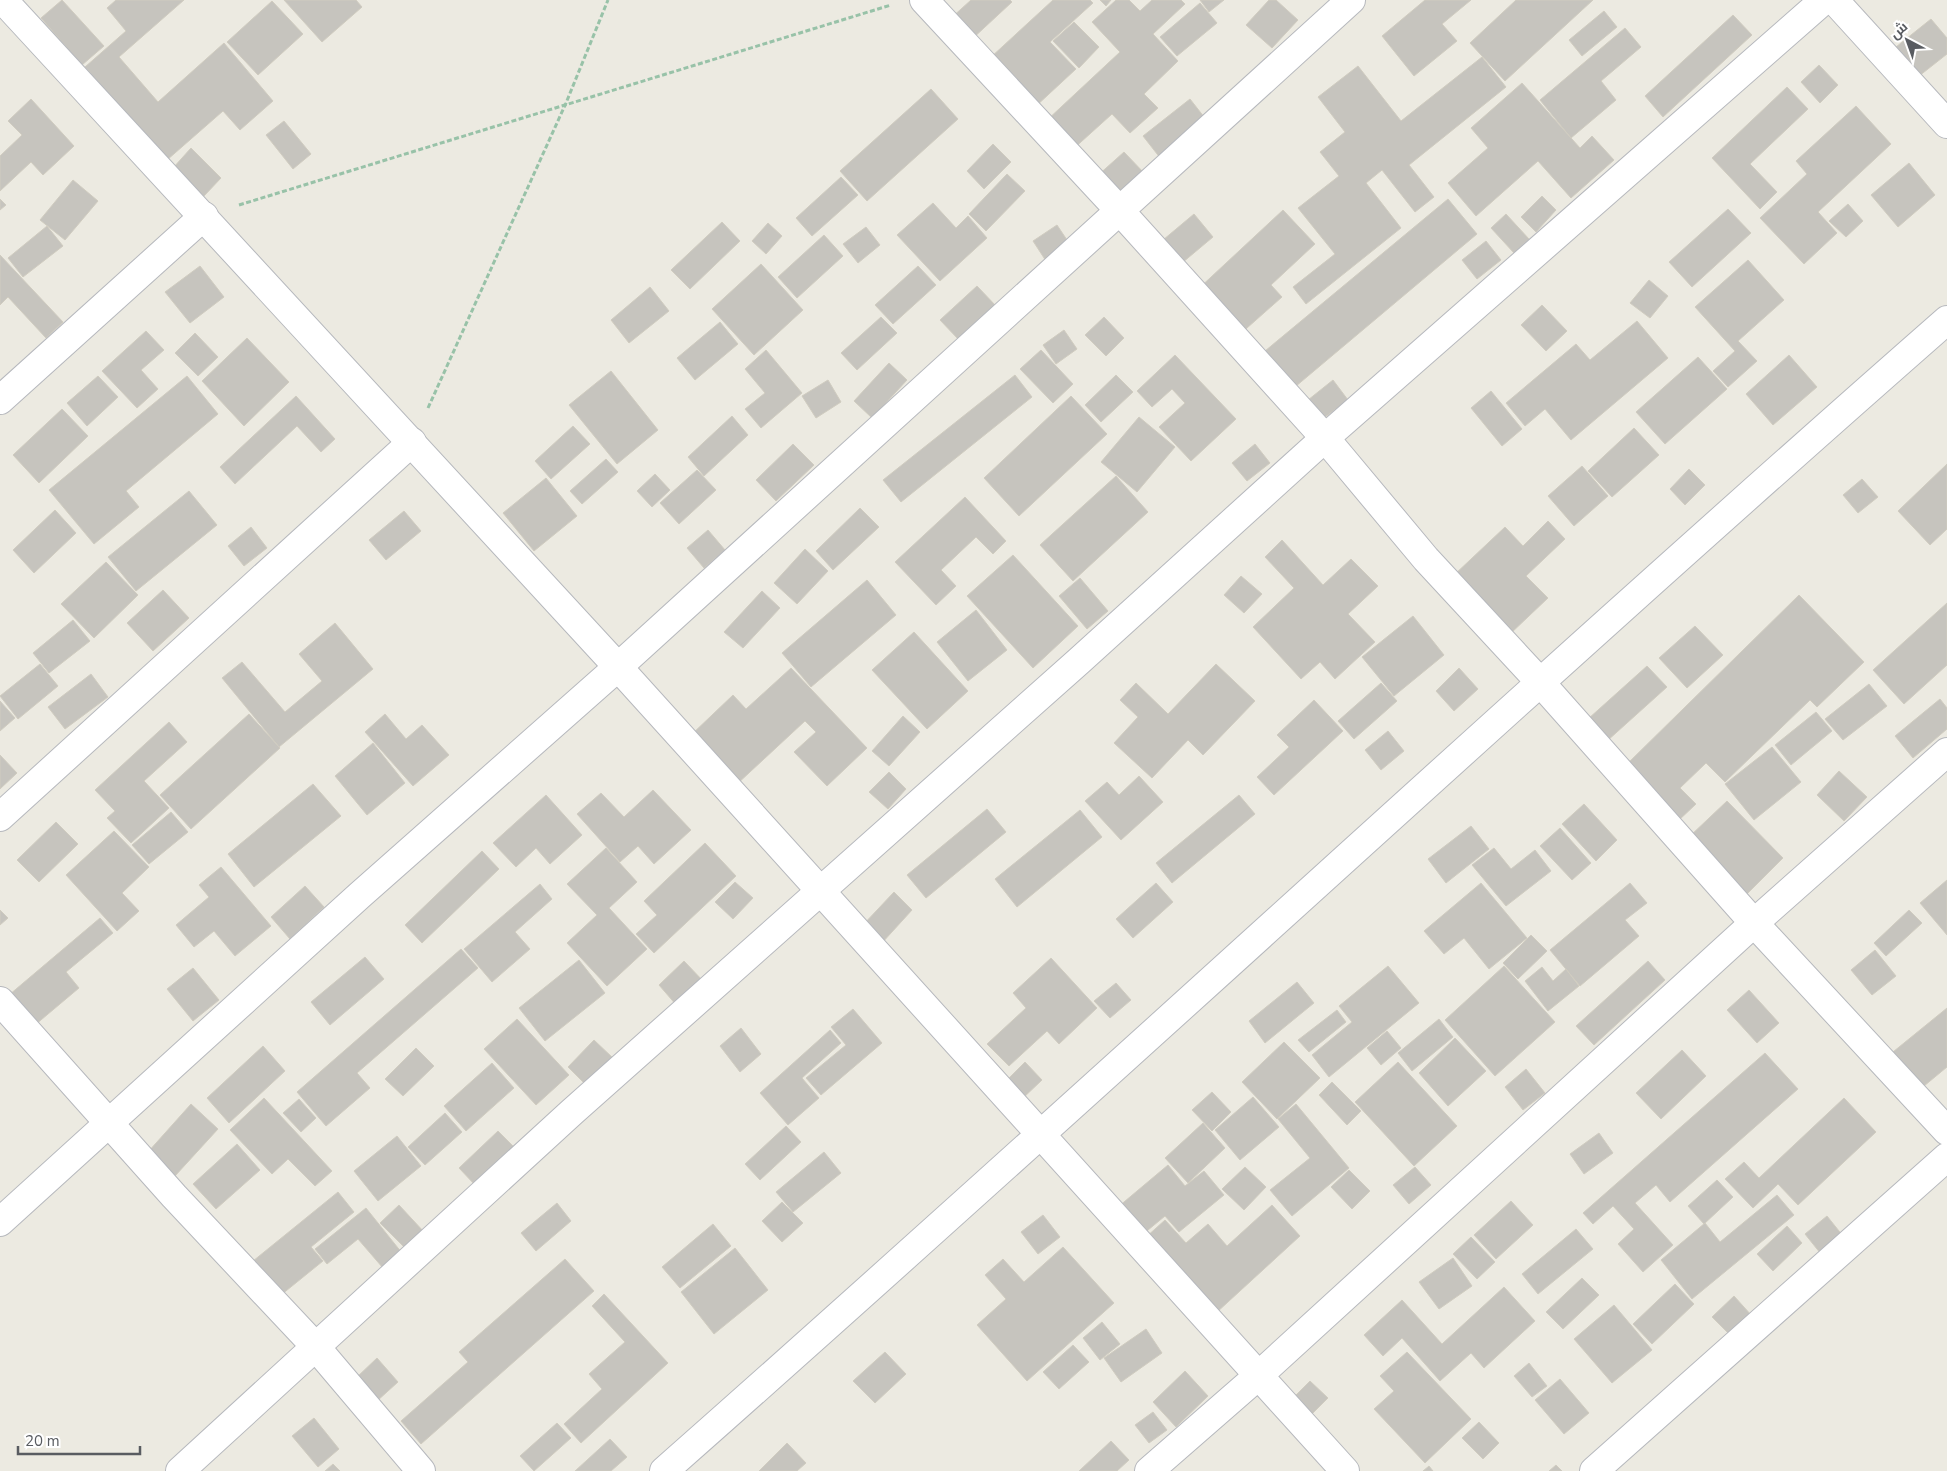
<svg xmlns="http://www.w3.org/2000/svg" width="1947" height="1471" viewBox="0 0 1947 1471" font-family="'Nunito Sans',Cairo,sans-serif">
	<rect width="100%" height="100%" fill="#eceae1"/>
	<!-- building -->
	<g fill="#c6c4be" stroke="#d0ccc0">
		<polygon points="62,0 104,46 82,65 41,18"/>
		<polygon points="116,0 184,0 119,57 158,102 224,43 273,101 240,130 223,111 167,160 85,67 126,31 107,8"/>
		<polygon points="284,0 356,0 362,7 322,42"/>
		<polygon points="971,0 1010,0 1012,2 971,40 950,19"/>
		<polygon points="1053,0 1090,0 1093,3 1050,42 1076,69 1035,107 990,58"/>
		<polygon points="1100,0 1111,0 1106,6"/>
		<polygon points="1116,0 1129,0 1140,11 1152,0 1181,0 1185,4 1153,34 1178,61 1144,94 1158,108 1130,133 1112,114 1071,151 1045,122 1120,52 1092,22"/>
		<polygon points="1200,0 1224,0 1209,12"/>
		<polygon points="1269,0 1276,0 1298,20 1272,48 1246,25"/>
		<polygon points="1425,0 1471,0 1442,24 1457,41 1414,76 1382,36"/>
		<polygon points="1516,0 1593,0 1505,81 1470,43"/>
		<polygon points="272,1 303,34 258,75 227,42"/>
		<polygon points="1200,3 1217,23 1177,56 1160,37"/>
		<polygon points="1604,11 1617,27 1582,56 1569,40"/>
		<polygon points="1733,15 1752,35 1663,117 1645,96"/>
		<polygon points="1931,19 1947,38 1947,54 1914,80 1891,51"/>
		<polygon points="1074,22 1099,47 1079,68 1053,41"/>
		<polygon points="1625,28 1641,47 1601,81 1616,100 1571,138 1540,100"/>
		<polygon points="1482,57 1506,87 1409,165 1434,197 1415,212 1382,170 1366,183 1401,228 1306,304 1293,287 1335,254 1298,208 1339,176 1320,152 1345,132 1318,97 1358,66 1401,121"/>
		<polygon points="1819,65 1838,85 1820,103 1801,82"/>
		<polygon points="1522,83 1580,148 1592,136 1614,160 1571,198 1538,161 1476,216 1448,183 1488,148 1471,128"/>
		<polygon points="1787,87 1808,109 1750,164 1777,192 1760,209 1712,158"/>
		<polygon points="931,89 958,119 867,201 840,171"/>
		<polygon points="31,99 74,146 43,175 31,162 0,191 0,156 22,135 8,121"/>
		<polygon points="1190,99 1208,122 1161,159 1143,136"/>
		<polygon points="1856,106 1891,144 1818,212 1837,233 1804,264 1760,218 1807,174 1796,161"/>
		<polygon points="284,121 311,154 293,169 266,135"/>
		<polygon points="993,144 1011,162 984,189 967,171"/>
		<polygon points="191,148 221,178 204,196 173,168"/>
		<polygon points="1124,152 1145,174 1117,200 1096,177"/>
		<polygon points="1909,163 1935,195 1898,227 1871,195"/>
		<polygon points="1007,174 1025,191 986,231 969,214"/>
		<polygon points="841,177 858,195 812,236 796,218"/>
		<polygon points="73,180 98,201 65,240 40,220"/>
		<polygon points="1542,196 1556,210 1536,232 1521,217"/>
		<polygon points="0,199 6,205 0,210"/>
		<polygon points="1448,199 1477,234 1289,392 1259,356"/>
		<polygon points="933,203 956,228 968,216 987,238 940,281 897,235"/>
		<polygon points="1848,204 1863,221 1846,237 1829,221"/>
		<polygon points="1728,209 1751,233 1692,287 1669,262"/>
		<polygon points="1283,210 1315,244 1271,285 1282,297 1238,336 1196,291"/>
		<polygon points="1194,214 1213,237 1176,268 1157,245"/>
		<polygon points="1506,214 1529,239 1514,253 1491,228"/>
		<polygon points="722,222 740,241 690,289 671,270"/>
		<polygon points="768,223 782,236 766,254 752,241"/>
		<polygon points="1057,225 1071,246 1046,261 1033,241"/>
		<polygon points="47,226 63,246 23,277 8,258"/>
		<polygon points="866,227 880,245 858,263 843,244"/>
		<polygon points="824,235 843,256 797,298 778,277"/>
		<polygon points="1486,241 1501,260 1477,279 1462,260"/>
		<polygon points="0,255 63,322 46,338 8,297 0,305"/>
		<polygon points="1748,260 1784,300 1738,341 1757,361 1728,387 1713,371 1735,351 1695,307"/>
		<polygon points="761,264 803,310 754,355 712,309"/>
		<polygon points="200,266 224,297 190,323 165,292"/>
		<polygon points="918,266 936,285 893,324 875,305"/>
		<polygon points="1649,280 1668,296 1650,318 1630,303"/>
		<polygon points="977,286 996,306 959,340 940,320"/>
		<polygon points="650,287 669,311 629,343 611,320"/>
		<polygon points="1542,305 1567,331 1546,351 1521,325"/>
		<polygon points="881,317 897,333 857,370 841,353"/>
		<polygon points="1104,317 1124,338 1106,356 1085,335"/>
		<polygon points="1637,321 1668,358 1571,440 1545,409 1525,426 1506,403 1576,344 1590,360"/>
		<polygon points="720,322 738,344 695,380 677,358"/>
		<polygon points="1064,330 1077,349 1056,364 1043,345"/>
		<polygon points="146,331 164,350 141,370 158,389 137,408 102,371"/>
		<polygon points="195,333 218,357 198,376 175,353"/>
		<polygon points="247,338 289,382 244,426 202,381"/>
		<polygon points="766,350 802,393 761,428 745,409 765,393 745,369"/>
		<polygon points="1041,350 1073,384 1053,403 1020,369"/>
		<polygon points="1175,355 1236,419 1191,461 1159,427 1185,403 1172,389 1152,407 1137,391"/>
		<polygon points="1789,355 1817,387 1773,425 1746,394"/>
		<polygon points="1698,357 1727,389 1665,444 1636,412"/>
		<polygon points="889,363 907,380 872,418 854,401"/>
		<polygon points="611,371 658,430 617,464 569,405"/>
		<polygon points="1015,375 1032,397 901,502 883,480"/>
		<polygon points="1116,375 1133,392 1101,422 1085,405"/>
		<polygon points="98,376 118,397 87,426 67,403"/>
		<polygon points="187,376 218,414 126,491 139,507 94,544 49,490"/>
		<polygon points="828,380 841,402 816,418 802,396"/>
		<polygon points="1333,380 1348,400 1317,423 1303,404"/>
		<polygon points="1491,391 1522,429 1502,446 1471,408"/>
		<polygon points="296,396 335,439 321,452 297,426 235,484 220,467"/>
		<polygon points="1071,396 1107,434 1019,516 984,478"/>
		<polygon points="62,409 88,436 39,483 13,455"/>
		<polygon points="732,416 748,435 704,476 688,457"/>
		<polygon points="1139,417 1175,447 1137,492 1101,462"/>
		<polygon points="573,426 590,444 551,479 535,461"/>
		<polygon points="1634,428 1659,455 1612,497 1588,471"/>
		<polygon points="793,444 814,465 776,501 756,480"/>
		<polygon points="1255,444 1270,463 1247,481 1232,463"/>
		<polygon points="606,459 618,472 582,504 570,491"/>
		<polygon points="1947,464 1947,529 1930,545 1898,511"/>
		<polygon points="1582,466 1608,496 1574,526 1548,496"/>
		<polygon points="1689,469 1705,485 1685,505 1670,489"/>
		<polygon points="697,470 716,490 679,524 660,503"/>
		<polygon points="655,474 670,490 652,507 637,491"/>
		<polygon points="1116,476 1148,512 1073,581 1040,545"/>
		<polygon points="546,478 577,516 534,551 503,513"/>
		<polygon points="1862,479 1878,497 1858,513 1843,495"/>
		<polygon points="189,491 217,525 136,591 108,557"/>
		<polygon points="965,497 1006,541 993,554 976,537 941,570 956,586 936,605 895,562"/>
		<polygon points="860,508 879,527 833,570 816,551"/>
		<polygon points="55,510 76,533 34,573 13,550"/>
		<polygon points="404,511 421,531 386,560 369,540"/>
		<polygon points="1548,521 1565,539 1526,576 1548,598 1509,635 1453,576 1505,527 1523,546"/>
		<polygon points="251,527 267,548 244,566 228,546"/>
		<polygon points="708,530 725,550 704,568 687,548"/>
		<polygon points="1282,540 1323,585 1351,559 1378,586 1348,614 1375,642 1335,679 1320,662 1301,679 1253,627 1294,588 1265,557"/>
		<polygon points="805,549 828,571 797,604 774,583"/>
		<polygon points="1013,555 1078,626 1033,668 967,596"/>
		<polygon points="106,562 138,595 94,638 61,604"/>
		<polygon points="1241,576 1262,594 1244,613 1224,595"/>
		<polygon points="1080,578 1108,611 1087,629 1059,596"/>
		<polygon points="867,580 896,615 811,687 782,653"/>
		<polygon points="163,590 189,618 153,651 127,623"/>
		<polygon points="762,591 780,608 743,648 724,632"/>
		<polygon points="1799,595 1864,662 1817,707 1810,700 1725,782 1706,763 1680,788 1696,804 1678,821 1625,766"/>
		<polygon points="1947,603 1947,665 1904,704 1873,670"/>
		<polygon points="976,610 1007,650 968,681 937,642"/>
		<polygon points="1413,616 1444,655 1394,696 1362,657"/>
		<polygon points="73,620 90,641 49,673 33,653"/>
		<polygon points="335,623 373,669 279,747 222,678 242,662 285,712 322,681 299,654"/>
		<polygon points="1695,626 1723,655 1687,688 1659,658"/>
		<polygon points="914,632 968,691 927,729 872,670"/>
		<polygon points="40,664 58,686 18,719 0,696"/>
		<polygon points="1216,664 1255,701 1203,755 1188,740 1152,778 1114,743 1138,717 1120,700 1136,683 1168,714"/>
		<polygon points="1647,666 1667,687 1607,741 1588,719"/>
		<polygon points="791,668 867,748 827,786 794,752 816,732 805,721 736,785 690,736 733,695 746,709"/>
		<polygon points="1459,668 1478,689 1454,711 1436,691"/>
		<polygon points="91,674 108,697 65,729 48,707"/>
		<polygon points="1381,683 1397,701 1354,739 1338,721"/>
		<polygon points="1869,684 1887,706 1843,740 1825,719"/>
		<polygon points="1940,699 1947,708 1947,729 1913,758 1895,736"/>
		<polygon points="1314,700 1343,731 1274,795 1257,777 1289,747 1277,735"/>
		<polygon points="0,701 15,718 0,731"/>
		<polygon points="1816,712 1832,731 1791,765 1775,745"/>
		<polygon points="249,714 280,748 191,829 160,795"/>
		<polygon points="385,714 406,739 422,725 449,755 413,786 365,732"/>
		<polygon points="903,716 920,732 889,766 872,751"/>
		<polygon points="169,722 187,742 144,781 169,808 131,843 107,818 115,811 95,790"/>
		<polygon points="1388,731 1404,751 1381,770 1365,750"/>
		<polygon points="373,743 405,783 367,815 335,776"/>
		<polygon points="1772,747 1801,782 1754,820 1725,784"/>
		<polygon points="0,755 17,773 0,789"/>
		<polygon points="1839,771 1867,797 1844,821 1817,795"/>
		<polygon points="889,772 906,789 888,809 869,792"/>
		<polygon points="1139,776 1163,802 1121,840 1085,801 1107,782 1119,795"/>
		<polygon points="313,784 341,816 254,887 228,854"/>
		<polygon points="653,790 691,830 654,864 638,846 620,862 577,814 601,793 624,817"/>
		<polygon points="546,795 582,835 550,864 536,848 516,867 493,843"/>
		<polygon points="1239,795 1255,814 1172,883 1156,863"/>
		<polygon points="1727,801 1783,858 1746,895 1689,837"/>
		<polygon points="1584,804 1617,840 1596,861 1562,824"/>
		<polygon points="987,809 1006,832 926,898 907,875"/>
		<polygon points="1080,810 1102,837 1017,907 995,879"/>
		<polygon points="171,812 188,832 149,864 132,845"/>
		<polygon points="56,822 78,844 39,882 17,860"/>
		<polygon points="1471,826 1489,849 1446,883 1428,859"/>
		<polygon points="1560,828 1591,863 1572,880 1540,846"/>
		<polygon points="114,831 149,867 122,893 139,911 117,931 66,875"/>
		<polygon points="705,843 736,876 654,953 636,934 657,915 644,901"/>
		<polygon points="606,848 637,882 609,908 647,949 607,986 567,943 597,915 567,884"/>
		<polygon points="1494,848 1511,869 1535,850 1551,871 1506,906 1472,865"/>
		<polygon points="482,851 499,869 422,943 405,925"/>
		<polygon points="221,867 271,926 235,956 214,931 194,947 176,925 209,897 199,885"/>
		<polygon points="1947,880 1947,935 1920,903"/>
		<polygon points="735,882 753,898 733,919 715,902"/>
		<polygon points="1156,883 1173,902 1133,938 1116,919"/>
		<polygon points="1481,883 1527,938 1489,969 1464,938 1444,954 1424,931"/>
		<polygon points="1630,883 1647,903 1625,920 1639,936 1580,986 1550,950"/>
		<polygon points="540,884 552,899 515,932 530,949 492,982 464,949"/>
		<polygon points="305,886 324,907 290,939 271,917"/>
		<polygon points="894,892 912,910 881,944 862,926"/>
		<polygon points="0,910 8,918 0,925"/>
		<polygon points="1909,910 1922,923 1886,956 1874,943"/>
		<polygon points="100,918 113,933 66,972 79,988 35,1025 9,995"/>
		<polygon points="1531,935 1547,951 1518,979 1503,963"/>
		<polygon points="461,949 478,968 357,1073 370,1088 326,1126 297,1092"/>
		<polygon points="1875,950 1896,976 1872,995 1851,970"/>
		<polygon points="365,957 384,979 330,1025 311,1002"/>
		<polygon points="1051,958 1097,1008 1059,1044 1047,1031 1009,1066 987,1044 1026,1008 1013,993"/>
		<polygon points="579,960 605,993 545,1041 519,1008"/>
		<polygon points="684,961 704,982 678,1007 659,985"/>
		<polygon points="1648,961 1665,980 1594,1045 1576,1026"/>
		<polygon points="1388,966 1419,1003 1329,1077 1312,1055 1352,1022 1339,1006"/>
		<polygon points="1504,966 1555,1022 1495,1076 1445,1020"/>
		<polygon points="1542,967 1553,981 1566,969 1579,986 1548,1011 1525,981"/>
		<polygon points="193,968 219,1000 193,1021 167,989"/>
		<polygon points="1297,982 1314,1003 1265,1043 1249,1021"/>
		<polygon points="1116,983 1131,1000 1110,1018 1094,1001"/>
		<polygon points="1749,990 1779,1023 1757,1043 1727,1010"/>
		<polygon points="1947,1008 1947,1067 1918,1091 1888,1056"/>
		<polygon points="853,1009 882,1043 821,1095 806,1078 846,1045 831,1027"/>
		<polygon points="1337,1010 1346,1022 1309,1052 1298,1040"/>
		<polygon points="517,1019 569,1075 536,1105 484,1049"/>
		<polygon points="1439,1019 1453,1037 1412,1071 1398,1053"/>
		<polygon points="741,1028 761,1054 740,1072 720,1046"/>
		<polygon points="830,1030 841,1043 802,1078 819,1098 788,1125 760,1093"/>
		<polygon points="1387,1031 1401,1048 1381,1065 1367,1048"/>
		<polygon points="1455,1038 1486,1071 1448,1106 1419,1073"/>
		<polygon points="594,1040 614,1059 587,1086 568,1067"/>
		<polygon points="1284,1042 1320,1078 1277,1119 1242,1082"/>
		<polygon points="263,1046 285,1071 229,1123 207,1098"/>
		<polygon points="416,1048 434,1066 403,1096 385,1079"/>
		<polygon points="1682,1050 1706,1076 1661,1119 1636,1093"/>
		<polygon points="1765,1053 1798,1089 1670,1202 1656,1185 1635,1203 1673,1245 1643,1272 1618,1244 1634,1229 1613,1206 1593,1224 1583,1213"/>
		<polygon points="1025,1062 1042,1080 1022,1099 1005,1082"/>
		<polygon points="1398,1062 1457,1126 1414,1166 1355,1102"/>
		<polygon points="492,1063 514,1088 466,1131 444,1106"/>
		<polygon points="1526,1069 1545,1093 1523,1110 1505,1087"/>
		<polygon points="1332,1082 1361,1111 1347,1125 1319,1095"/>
		<polygon points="1212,1092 1231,1112 1212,1131 1192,1110"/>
		<polygon points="1253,1097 1279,1127 1240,1160 1215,1130"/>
		<polygon points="264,1098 332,1171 315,1186 288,1159 272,1174 230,1130"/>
		<polygon points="1844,1098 1876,1132 1798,1205 1778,1184 1753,1208 1725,1179 1744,1162 1759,1178"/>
		<polygon points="299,1099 316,1118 301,1132 283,1113"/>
		<polygon points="191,1104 218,1129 175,1176 148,1152"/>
		<polygon points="1296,1104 1349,1168 1292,1216 1270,1190 1310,1158 1278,1119"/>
		<polygon points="445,1113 462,1132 425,1165 408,1147"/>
		<polygon points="1203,1123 1225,1148 1188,1183 1165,1158"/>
		<polygon points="786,1126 801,1142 760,1180 745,1164"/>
		<polygon points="498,1131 516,1149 476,1186 459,1168"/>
		<polygon points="1599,1133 1613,1153 1584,1174 1570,1154"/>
		<polygon points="397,1136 421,1166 378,1201 354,1171"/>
		<polygon points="237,1144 260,1170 216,1209 193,1184"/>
		<polygon points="824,1152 841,1173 793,1212 776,1192"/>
		<polygon points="1168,1165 1185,1186 1204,1171 1224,1195 1179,1232 1165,1216 1142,1235 1118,1207"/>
		<polygon points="1245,1167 1266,1187 1244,1210 1222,1189"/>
		<polygon points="1415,1167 1431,1185 1409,1204 1393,1185"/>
		<polygon points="1349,1170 1370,1191 1352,1209 1331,1187"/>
		<polygon points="1717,1180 1733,1197 1704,1224 1688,1206"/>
		<polygon points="338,1192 354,1212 311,1247 323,1261 281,1295 253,1261"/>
		<polygon points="1777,1195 1794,1215 1692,1299 1661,1260 1705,1223 1720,1242"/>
		<polygon points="1511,1201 1533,1225 1496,1259 1474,1235"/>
		<polygon points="782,1202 803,1223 782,1242 762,1221"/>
		<polygon points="557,1203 571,1221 536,1251 521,1233"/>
		<polygon points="399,1205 424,1232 406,1249 380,1223"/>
		<polygon points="1272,1205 1300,1236 1216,1313 1145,1238 1165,1220 1186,1243 1208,1224 1227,1246"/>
		<polygon points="366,1208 402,1253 383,1268 358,1239 327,1264 315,1249"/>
		<polygon points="1043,1215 1060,1237 1038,1254 1021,1232"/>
		<polygon points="1827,1216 1843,1236 1821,1254 1805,1234"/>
		<polygon points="713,1224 731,1246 680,1288 662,1267"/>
		<polygon points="1787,1226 1802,1243 1773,1271 1757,1254"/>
		<polygon points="1576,1229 1593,1249 1538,1294 1522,1274"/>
		<polygon points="1471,1237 1495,1262 1477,1279 1453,1254"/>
		<polygon points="1063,1247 1114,1303 1027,1381 977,1325 1006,1299 985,1275 1003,1259 1024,1282"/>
		<polygon points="735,1248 768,1290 714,1334 681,1292"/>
		<polygon points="1453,1258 1472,1286 1439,1309 1419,1282"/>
		<polygon points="565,1259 594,1291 421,1444 401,1421 468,1362 459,1352"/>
		<polygon points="1582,1278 1599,1295 1563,1329 1546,1312"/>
		<polygon points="1675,1284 1694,1304 1652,1344 1633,1324"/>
		<polygon points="1504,1287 1535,1321 1484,1368 1471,1353 1440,1381 1402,1338 1383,1356 1364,1335 1402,1300 1442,1344"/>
		<polygon points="604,1294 668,1363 581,1443 564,1424 602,1389 589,1374 625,1342 592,1306"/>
		<polygon points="1734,1296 1752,1316 1730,1335 1712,1317"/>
		<polygon points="1614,1305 1652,1350 1612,1383 1574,1339"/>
		<polygon points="1102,1322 1120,1344 1100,1360 1083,1338"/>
		<polygon points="1146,1329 1162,1353 1121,1382 1104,1358"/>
		<polygon points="1073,1345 1089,1362 1059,1389 1043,1372"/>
		<polygon points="885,1352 906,1374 875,1403 853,1381"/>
		<polygon points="1407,1352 1471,1419 1425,1463 1374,1409 1394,1391 1380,1376"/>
		<polygon points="377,1358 398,1382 377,1401 356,1378"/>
		<polygon points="1529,1363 1547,1386 1532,1397 1514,1376"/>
		<polygon points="1185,1371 1208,1396 1176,1427 1153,1402"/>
		<polygon points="1560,1379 1589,1413 1564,1434 1535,1400"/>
		<polygon points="1310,1381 1328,1398 1308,1418 1291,1400"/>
		<polygon points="1153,1412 1167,1430 1149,1443 1135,1425"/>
		<polygon points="314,1418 339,1449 318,1467 292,1436"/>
		<polygon points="1479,1422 1499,1443 1483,1459 1462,1438"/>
		<polygon points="557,1423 571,1438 534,1471 520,1456"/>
		<polygon points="610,1439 627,1457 611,1471 575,1471"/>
		<polygon points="1111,1441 1129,1460 1117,1471 1079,1471"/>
		<polygon points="787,1443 806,1463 797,1471 759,1471"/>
		<polygon points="333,1464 340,1471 325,1471"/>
		<polygon points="1556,1465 1562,1471 1549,1471"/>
		<polygon points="1429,1466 1433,1471 1423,1471"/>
	</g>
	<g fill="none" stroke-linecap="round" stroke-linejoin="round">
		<defs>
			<g id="minor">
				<polyline points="3,0 618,667 1345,1471"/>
				<polyline points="924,0 1120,211 1325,438 1426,559 1540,682 1754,923 1947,1131"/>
				<polyline points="1834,0 1947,124"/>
				<polyline points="0,400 204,216"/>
				<polyline points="0,817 412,442"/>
				<polyline points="0,1001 174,1196 315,1346 421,1471"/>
				<polyline points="0,1222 360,895 618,667 1351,0"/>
				<polyline points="180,1471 572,1112 1079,661 1325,438 1824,0"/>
				<path d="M664 1471C1095 1091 1515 699 1947 320"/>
				<polyline points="1149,1471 1258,1376 1754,923 1947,752"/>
				<polyline points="1594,1471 1947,1157"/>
			</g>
		</defs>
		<!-- minor casing -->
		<use href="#minor" stroke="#b6b8bd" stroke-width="30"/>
		<!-- path -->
		<g stroke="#98c2a8" stroke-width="3" stroke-dasharray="5 2.5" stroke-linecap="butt">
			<polyline points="239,205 891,5"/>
			<polyline points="428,408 566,103 608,0"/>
		</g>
		<!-- minor -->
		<use href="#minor" stroke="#fff" stroke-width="28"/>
	</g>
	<!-- north arrow -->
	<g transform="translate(1907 40) rotate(319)" stroke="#ffffff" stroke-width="4" paint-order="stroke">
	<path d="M0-4L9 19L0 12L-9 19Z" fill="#595c61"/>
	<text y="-8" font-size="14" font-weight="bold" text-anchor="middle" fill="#595c61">ش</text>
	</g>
	<!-- scale -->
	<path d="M18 1446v8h122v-8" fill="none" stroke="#595c61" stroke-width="2.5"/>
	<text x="25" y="1446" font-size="15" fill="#595c61" stroke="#ffffff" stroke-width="4" paint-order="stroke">20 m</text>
</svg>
